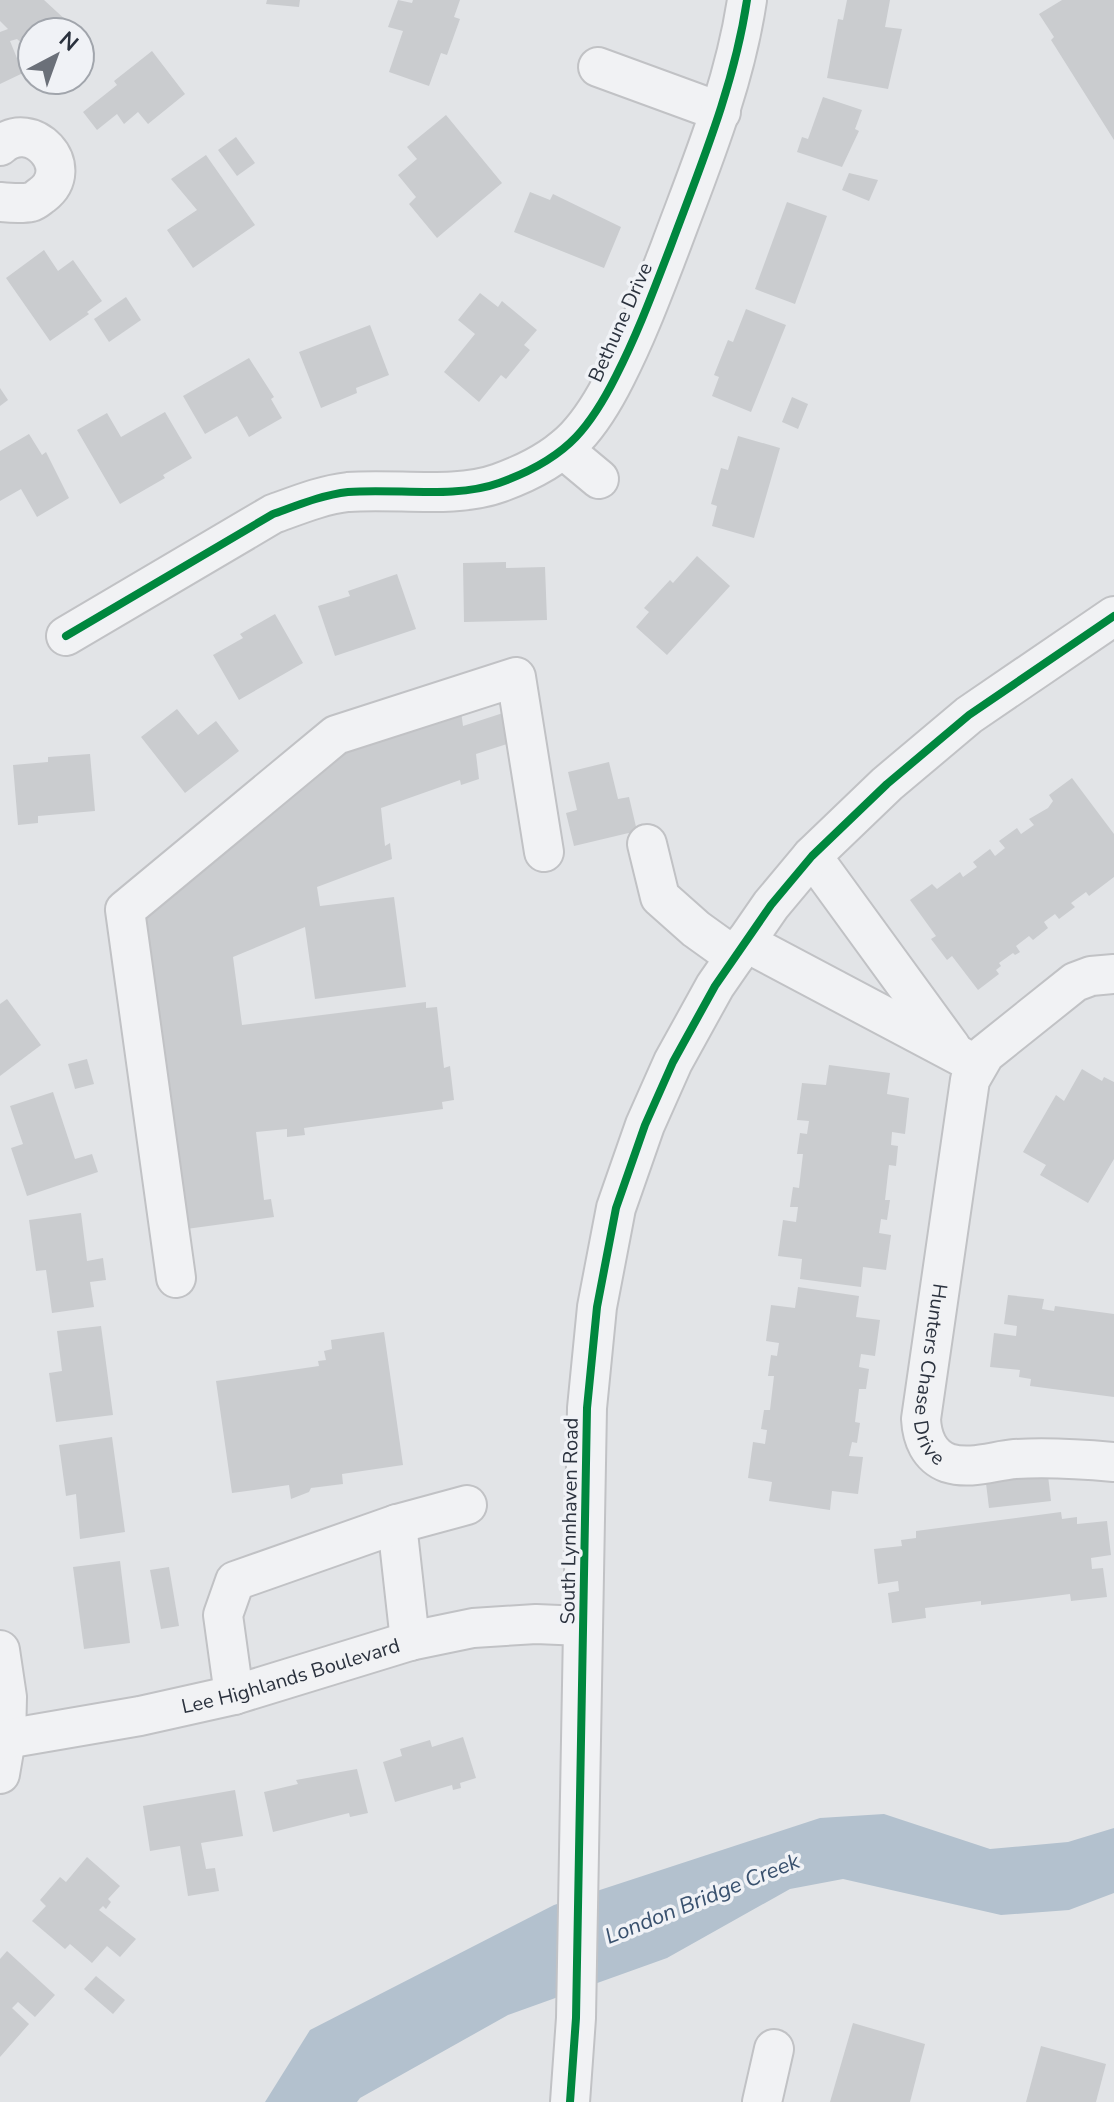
<svg xmlns="http://www.w3.org/2000/svg" width="1114" height="2102" viewBox="0 0 1114 2102" font-family="'Nunito Sans',sans-serif">
	<rect width="100%" height="100%" fill="#e2e4e7"/>
	<!-- water -->
	<polygon fill="#b3c1ce" points="884,1814 990,1849 1068,1842 1114,1828 1114,1893 1069,1910 1001,1915 843,1879 790,1889 667,1958 508,2015 360,2098 357,2102 265,2102 310,2030 554,1905 820,1818"/>
	<!-- building -->
	<g fill="#cacccf">
		<polygon points="0,0 44,0 69,23 60,32 32,32 32,53 17,39 10,41 23,73 0,84 0,32 8,29 0,21"/>
		<polygon points="267,0 300,0 299,7 266,4"/>
		<polygon points="398,0 412,3 413,0 460,0 454,17 460,19 447,55 441,53 429,86 389,72 403,31 388,27"/>
		<polygon points="847,0 890,0 885,27 902,29 888,89 827,78 838,19 843,20"/>
		<polygon points="1062,0 1114,0 1114,140 1051,40 1054,37 1039,14"/>
		<polygon points="152,51 185,94 148,124 138,112 124,124 117,114 97,130 83,112 117,85 114,81"/>
		<polygon points="823,97 862,110 855,129 859,131 842,167 797,152 802,137 808,139"/>
		<polygon points="446,115 502,183 437,238 409,204 416,197 398,175 417,159 407,147"/>
		<polygon points="236,137 255,163 237,176 218,150"/>
		<polygon points="206,155 255,225 193,268 167,230 197,210 171,179"/>
		<polygon points="849,173 878,180 869,201 842,190"/>
		<polygon points="530,192 550,200 553,194 621,227 604,268 514,232"/>
		<polygon points="787,202 827,216 795,304 755,289"/>
		<polygon points="44,250 58,271 73,260 102,301 87,312 89,314 50,341 6,278"/>
		<polygon points="480,293 498,307 502,301 537,330 524,345 530,350 506,379 501,375 479,402 444,372 475,334 458,320"/>
		<polygon points="126,297 141,320 109,342 94,319"/>
		<polygon points="746,309 786,325 751,412 712,396 719,377 714,375 728,340 733,342"/>
		<polygon points="370,325 389,375 356,388 357,393 321,408 299,352"/>
		<polygon points="249,358 274,397 271,399 282,418 249,437 237,416 205,434 183,396"/>
		<polygon points="0,388 8,400 0,406"/>
		<polygon points="792,397 808,404 798,429 782,422"/>
		<polygon points="165,412 192,458 163,475 165,478 120,504 77,430 107,413 121,437"/>
		<polygon points="29,434 42,455 46,452 69,498 37,517 21,489 0,501 0,451"/>
		<polygon points="738,436 780,448 754,538 712,526 717,506 711,504 721,468 728,470"/>
		<polygon points="697,556 730,586 667,655 636,627 649,612 644,608 670,580 673,583"/>
		<polygon points="506,562 506,568 545,567 547,620 464,622 463,563"/>
		<polygon points="397,574 416,629 335,656 318,606 350,596 348,591"/>
		<polygon points="275,614 303,663 239,700 213,655 243,638 240,634"/>
		<polygon points="177,709 198,735 216,721 239,751 185,793 141,737"/>
		<polygon points="461,711 463,726 503,713 507,744 476,754 479,779 461,785 460,780 381,808 385,846 390,843 392,859 317,887 320,906 394,897 406,987 315,999 305,927 233,957 242,1025 426,1002 426,1008 437,1007 444,1068 450,1066 454,1100 442,1102 443,1109 304,1128 305,1135 287,1137 287,1129 256,1132 264,1200 271,1199 274,1217 179,1230 136,916 339,750"/>
		<polygon points="90,754 95,811 38,816 38,823 18,825 13,765 48,762 48,757"/>
		<polygon points="609,762 618,799 629,797 637,831 574,846 566,813 577,810 568,772"/>
		<polygon points="1072,778 1114,834 1114,877 1089,896 1086,892 1071,903 1075,907 1059,919 1055,914 1044,922 1048,928 1033,940 1029,936 1016,946 1020,952 1015,955 1013,953 999,963 1001,966 996,970 999,974 978,990 952,956 947,960 931,939 936,936 910,900 932,884 937,889 960,872 963,877 977,867 973,862 990,849 995,856 1005,848 999,841 1017,828 1021,834 1034,825 1029,819 1048,808 1053,801 1049,795"/>
		<polygon points="7,999 41,1045 0,1076 0,1004"/>
		<polygon points="87,1059 94,1084 75,1089 68,1064"/>
		<polygon points="829,1065 890,1073 887,1094 909,1098 905,1134 892,1132 891,1145 898,1146 896,1166 889,1165 885,1200 890,1200 887,1220 881,1219 879,1233 891,1235 886,1270 863,1267 861,1287 800,1279 802,1259 778,1256 783,1220 796,1222 798,1207 790,1207 793,1187 799,1188 803,1154 797,1154 800,1133 807,1134 809,1121 797,1120 802,1083 826,1085"/>
		<polygon points="1082,1069 1102,1081 1104,1077 1114,1082 1114,1159 1088,1203 1040,1175 1046,1165 1023,1152 1056,1095 1064,1101"/>
		<polygon points="53,1092 75,1159 92,1154 98,1172 27,1196 11,1148 23,1144 10,1106"/>
		<polygon points="81,1213 87,1261 103,1258 106,1280 90,1282 94,1307 52,1313 46,1270 36,1271 29,1220"/>
		<polygon points="798,1287 859,1296 856,1317 880,1320 875,1356 861,1354 859,1367 869,1369 866,1389 859,1389 855,1422 860,1423 857,1443 852,1442 849,1456 863,1457 858,1494 832,1491 830,1510 769,1501 772,1482 748,1478 753,1442 765,1444 767,1430 761,1429 764,1410 770,1410 774,1376 768,1376 771,1355 777,1356 779,1343 766,1341 771,1305 795,1308"/>
		<polygon points="1008,1295 1044,1299 1042,1309 1054,1311 1055,1306 1114,1314 1114,1397 1030,1386 1031,1379 1019,1377 1020,1370 990,1367 994,1333 1016,1336 1017,1326 1004,1324"/>
		<polygon points="101,1326 113,1415 56,1422 49,1373 62,1371 57,1331"/>
		<polygon points="384,1332 403,1465 342,1474 343,1484 311,1488 309,1492 291,1499 289,1485 232,1493 216,1381 319,1366 318,1361 326,1360 324,1351 332,1349 331,1340"/>
		<polygon points="112,1437 125,1532 80,1539 76,1494 66,1496 59,1445"/>
		<polygon points="1047,1467 1051,1501 989,1508 985,1475"/>
		<polygon points="1061,1512 1062,1519 1077,1517 1077,1524 1107,1521 1111,1555 1091,1558 1092,1569 1103,1568 1107,1597 1071,1601 1070,1594 981,1605 981,1601 925,1608 926,1618 892,1623 888,1593 899,1591 898,1581 878,1584 874,1549 902,1546 901,1540 916,1538 916,1531"/>
		<polygon points="120,1561 130,1643 84,1649 73,1567"/>
		<polygon points="169,1567 179,1626 161,1629 150,1570"/>
		<polygon points="463,1737 476,1778 460,1783 461,1788 453,1790 452,1785 395,1802 383,1762 402,1756 400,1749 430,1740 432,1747"/>
		<polygon points="357,1769 368,1813 350,1817 349,1813 273,1832 264,1792 298,1784 296,1780"/>
		<polygon points="235,1790 243,1836 201,1843 206,1869 215,1868 219,1891 188,1896 180,1846 150,1851 143,1806"/>
		<polygon points="87,1857 120,1886 108,1899 111,1902 106,1909 103,1906 99,1910 136,1939 120,1957 107,1946 92,1963 70,1944 65,1949 32,1921 46,1906 40,1900 60,1877 66,1882"/>
		<polygon points="7,1951 55,1995 35,2017 18,2002 12,2008 29,2024 0,2057 0,1959"/>
		<polygon points="96,1976 125,2000 113,2014 84,1989"/>
		<polygon points="853,2023 925,2044 910,2102 830,2102"/>
		<polygon points="1041,2046 1106,2064 1096,2102 1026,2102"/>
	</g>
	<g fill="none" stroke-linecap="round" stroke-linejoin="round">
		<defs>
			<g id="minor">
				<polyline points="598,67 721,112"/>
				<path d="M0 146C31 117 79 167 42 195 39 197 35 201 31 202 22 204 10 203 0 202"/>
				<polyline points="563,449 599,479"/>
				<path d="M66 636 273 514C298 505 322 495 348 492 395 488 455 499 499 483 527 473 555 459 576 437 593 419 605 398 616 376 637 335 653 292 670 248 700 167 734 87 747 0"/>
				<polyline points="647,844 660,897 696,929 735,957"/>
				<polyline points="812,856 951,1047"/>
				<polyline points="745,942 977,1065"/>
				<path id="s1" d="M1114 974 1091 976 1075 982 985 1054 970 1080 921 1419C922 1438 929 1456 948 1463 970 1470 993 1461 1015 1459 1048 1457 1081 1459 1114 1462"/>
				<polyline points="176,1278 125,910 336,735 516,677 544,852"/>
				<polyline points="397,1524 410,1641"/>
				<polyline points="0,1650 7,1697 6,1739 0,1774"/>
				<polyline points="234,1695 223,1615 235,1581 397,1524 467,1505"/>
				<path id="s2" d="M0 1740 140 1716 234 1695 410 1641 473 1628 536 1624 583 1626"/>
				<polyline points="570,2102 576,2018 587,1408 597,1307 616,1208 645,1125 673,1062 715,986 771,905 812,856 887,784 969,715 1114,616"/>
				<polyline points="762,2102 774,2049"/>
			</g>
		</defs>
		<!-- minor casing -->
		<use href="#minor" stroke="#c1c2c5" stroke-width="42"/>
		<!-- minor -->
		<use href="#minor" stroke="#f1f2f4" stroke-width="38"/>
		<defs>
			<g id="cycleway">
				<path d="M66 636 273 514C298 505 322 495 348 492 395 488 455 499 499 483 527 473 555 459 576 437 593 419 605 398 616 376 637 335 653 292 670 248 700 167 734 87 747 0"/>
				<polyline points="570,2102 576,2018 587,1408 597,1307 616,1208 645,1125 673,1062 715,986 771,905 812,856 887,784 969,715 1114,616"/>
			</g>
		</defs>
		<!-- cycleway casing -->
		<use href="#cycleway" stroke="#f0f2f6" stroke-width="13"/>
		<!-- cycleway -->
		<use href="#cycleway" stroke="#00873e" stroke-width="8"/>
	</g>
	<g text-anchor="middle" stroke-width="7" stroke-linejoin="round" paint-order="stroke">
		<!-- street labels -->
		<g font-size="20" fill="#2b323e" stroke="#f0f2f6">
			<text transform="translate(620 322) rotate(-66)" y="7">Bethune Drive</text>
			<text dy="7" stroke="none"><textPath href="#s1" startOffset="484">Hunters Chase Drive</textPath></text>
			<text transform="translate(569 1521) rotate(-89)" y="7">South Lynnhaven Road</text>
			<text dy="7" stroke="none"><textPath href="#s2" startOffset="298">Lee Highlands Boulevard</textPath></text>
		</g>
		<!-- water labels -->
		<g font-size="22" font-style="italic" fill="#39516e" stroke="#f0f2f6">
			<text transform="translate(702 1898) rotate(-22)" y="8">London Bridge Creek</text>
		</g>
	</g>
	<!-- north arrow -->
	<g transform="translate(56 56) rotate(41)"><circle r="38" fill="#f0f2f6" stroke="#a1a5ac" stroke-width="2"/>
	<path d="M0-6L14 30L0 20L-14 30Z" fill="#6b7079"/>
	<text y="-12" font-size="22" font-weight="bold" text-anchor="middle" fill="#2b323e">N</text>
	</g>
</svg>
